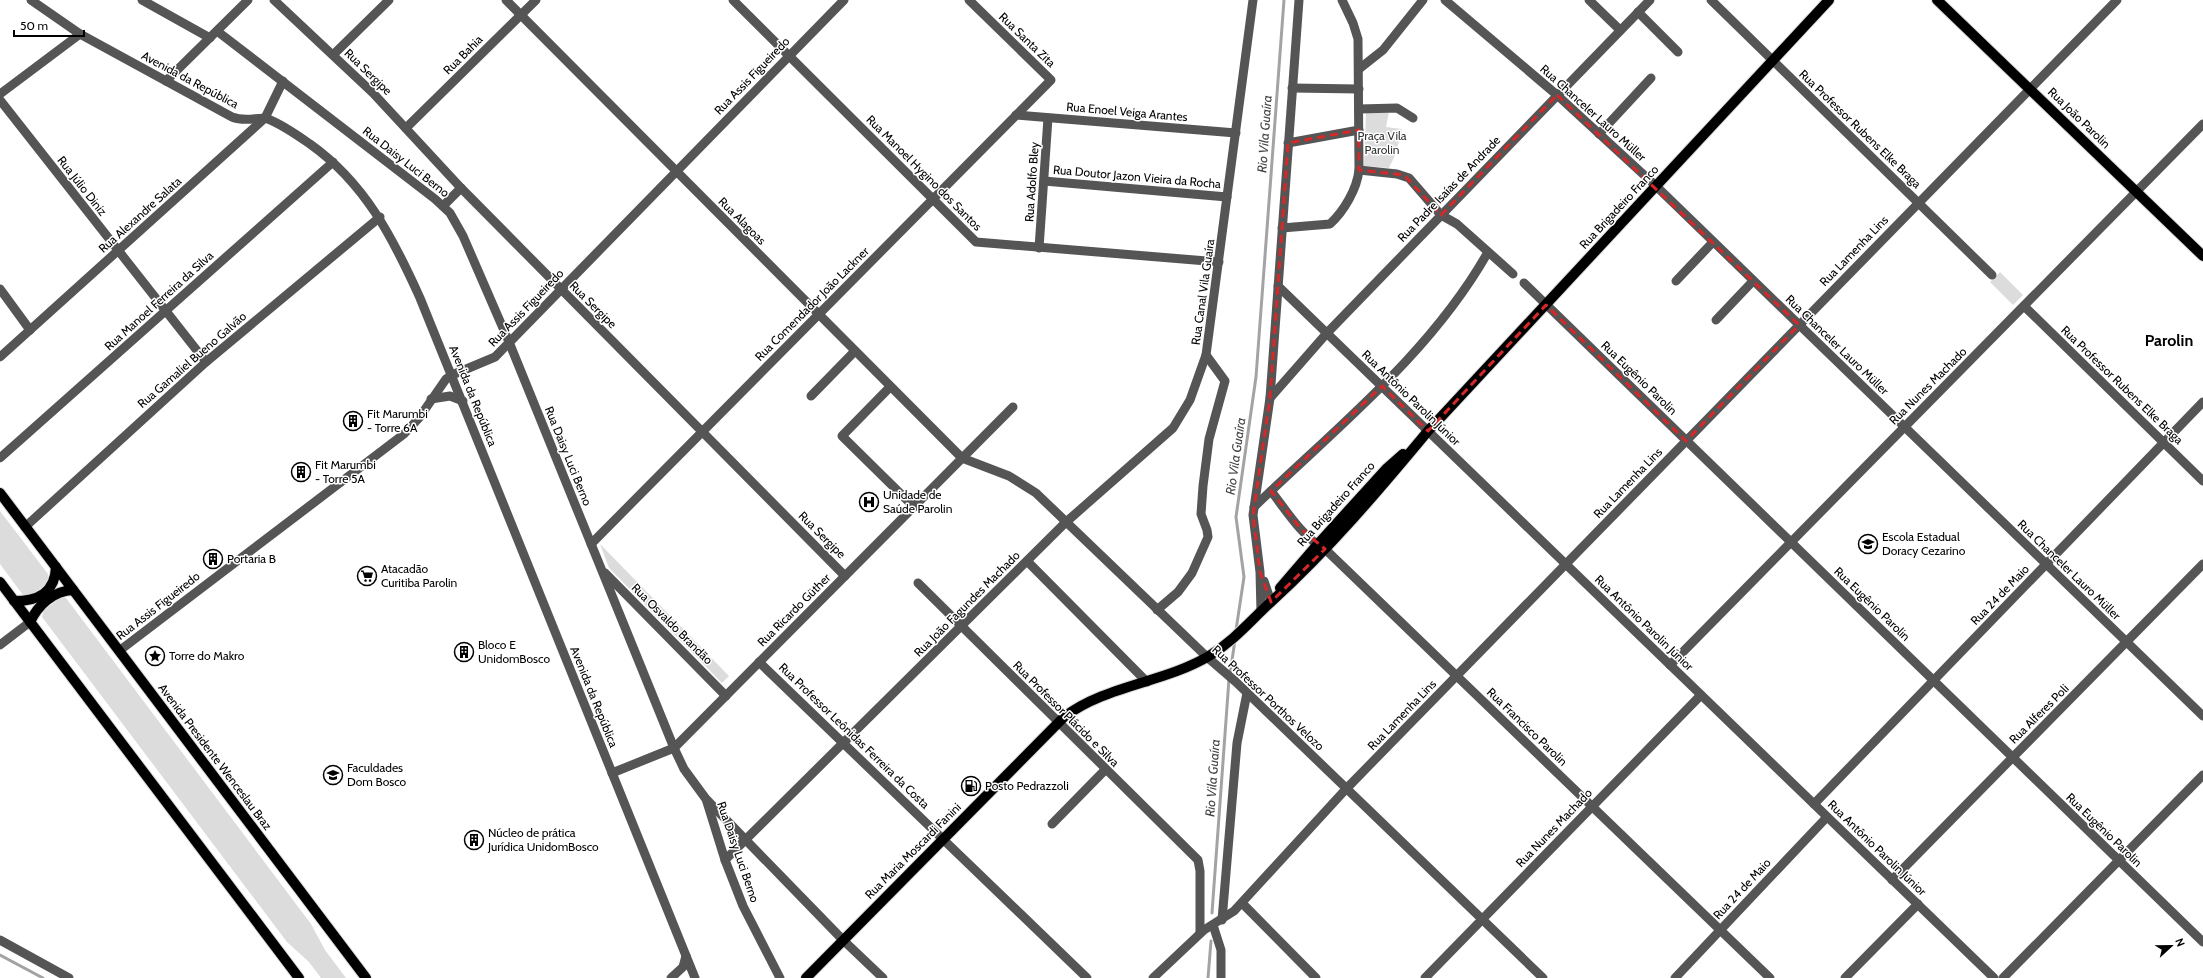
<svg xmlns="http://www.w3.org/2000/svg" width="2203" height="978" viewBox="0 0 2203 978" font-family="Cabin,sans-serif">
	<rect width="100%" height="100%" fill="#fff"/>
	<!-- green -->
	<g fill="#dcdcdc">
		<polygon points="1366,112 1389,112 1386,127 1402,129 1396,153 1389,168 1364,166"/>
		<polygon points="2000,272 2023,295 2013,305 1990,282"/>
		<polygon points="0,511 48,574 48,583 31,595 23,595 0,564"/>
		<polygon points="600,544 729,676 722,683 609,568"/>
		<polygon points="62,597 66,598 311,924 325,950 346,978 321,978 309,962 287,942 42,617 44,610"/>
	</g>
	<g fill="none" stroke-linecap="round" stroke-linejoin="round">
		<!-- stream -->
		<g stroke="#a3a3a3" stroke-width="3">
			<polyline points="1236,630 1244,577 1236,517 1256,377 1284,0"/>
			<polyline points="1230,674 1235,640"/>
			<polyline points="1212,913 1229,679"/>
			<polyline points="0,955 43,978"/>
			<polyline points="1208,978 1211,941"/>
		</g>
		<defs>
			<g id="major">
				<polyline points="1937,0 2203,256"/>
				<polyline points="0,493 366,978"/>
				<polyline points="0,582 299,978"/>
				<polyline points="1280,588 1317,545 1386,469 1403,454"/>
				<path d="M14 601C38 601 55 593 56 567"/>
				<path d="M30 622C38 605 53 591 73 590"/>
				<path d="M806 978 1064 717C1106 685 1164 683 1209 656 1235 640 1250 621 1272 601 1329 549 1379 490 1428 431L1829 0"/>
			</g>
		</defs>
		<!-- major casing -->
		<use href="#major" stroke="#dbdbdb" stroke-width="12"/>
		<!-- minor -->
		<g stroke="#555" stroke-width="9">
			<path d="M31 0 80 34 232 117C247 123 259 116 268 119 283 125 297 135 310 144 365 183 393 238 420 298L695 978"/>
			<polyline points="142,0 210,38"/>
			<polyline points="274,0 373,93 461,188 845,576"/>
			<polyline points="506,0 962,458 1009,476 1036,493 1207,657 1236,682 1543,978"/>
			<polyline points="733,0 976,242 1219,262"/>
			<polyline points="1445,0 1557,95 1656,186 2203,716"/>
			<polyline points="1589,0 1620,30"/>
			<polyline points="1711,0 1992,275"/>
			<polyline points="1638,12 1678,52"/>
			<polyline points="217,31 435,199 450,213 463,236 509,342 674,748 684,769 706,799 725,860 743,906 780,978"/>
			<polyline points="333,55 389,0"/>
			<polyline points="1359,69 1383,50 1423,0"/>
			<polyline points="166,81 248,0"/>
			<polyline points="1292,88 1359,89"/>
			<polyline points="0,94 80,34"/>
			<polyline points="0,100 206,362"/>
			<polyline points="1359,109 1397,108 1413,118"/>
			<polyline points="1016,115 1236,133"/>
			<polyline points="406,128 536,0"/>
			<polyline points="1599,134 1651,78"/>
			<polyline points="1288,143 1359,130"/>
			<polyline points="1359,170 1397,174 1409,178 1441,215 1457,224 1513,274"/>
			<polyline points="1044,181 1227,197"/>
			<polyline points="443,206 461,188"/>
			<path d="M1282 228 1330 224C1344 211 1357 189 1359 170L1358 39 1353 23 1342 0"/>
			<polyline points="1039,248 1048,118"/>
			<polyline points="1676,281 1713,242"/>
			<polyline points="1524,283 2203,942"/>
			<polyline points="1278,286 1994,978"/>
			<polyline points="0,289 30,330"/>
			<polyline points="2024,306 2203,481"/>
			<polyline points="1716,320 1753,281"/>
			<polyline points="0,357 265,118 283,81"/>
			<polyline points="890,387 842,436 914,507"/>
			<polyline points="811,396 855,351"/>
			<polyline points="1270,398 1327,333 1650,0"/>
			<polyline points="431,399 450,396 463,401"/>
			<polyline points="0,458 333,162"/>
			<path d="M1271 491C1286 510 1302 537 1325 549L1770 978"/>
			<path d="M1254 507C1337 427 1431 353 1488 252"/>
			<polyline points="25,527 206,362 380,217"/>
			<polyline points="591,544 1051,80 969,0"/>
			<polyline points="1027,561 1147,682"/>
			<polyline points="605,573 726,696"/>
			<polyline points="1264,581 1271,602"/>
			<polyline points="918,583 1198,860 1200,871 1200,933"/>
			<polyline points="1157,610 1178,592 1192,573 1208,537 1207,530 1201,514 1203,486 1209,439 1225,381 1206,355 1253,0"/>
			<polyline points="1261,612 1260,572 1253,515 1270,398 1299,0"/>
			<polyline points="0,645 30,622"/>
			<polyline points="119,651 404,434 419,418 446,379 452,375 495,357 844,0"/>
			<polyline points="759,662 1087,978"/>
			<polyline points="1670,665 2203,124"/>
			<polyline points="612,773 674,748 1013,407"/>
			<polyline points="707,800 843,940 883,978"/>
			<polyline points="1814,804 2203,402"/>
			<polyline points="1052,824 1105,770"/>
			<polyline points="725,860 1065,523 1173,428 1190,400 1206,355"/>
			<polyline points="1892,880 2203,564"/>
			<polyline points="1242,903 1316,978"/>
			<polyline points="1222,920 1237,743 1247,693"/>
			<polyline points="1213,925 1221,950 1221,978"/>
			<polyline points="0,940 69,978"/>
			<polyline points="671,978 683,967 686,956"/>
			<polyline points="1153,978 1204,930 1234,911 1346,789 2117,0"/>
			<polyline points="1425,978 1701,695"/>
			<polyline points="1675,978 1827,817"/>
			<polyline points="1845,978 1918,904"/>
			<polyline points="2003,978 2203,775"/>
		</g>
		<!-- major -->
		<use href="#major" stroke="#000" stroke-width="10"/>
	</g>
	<!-- marked area -->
	<path fill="none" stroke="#d62828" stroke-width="3" stroke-dasharray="8 5" stroke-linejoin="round" d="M1557 95 1799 325 1686 441 1546 305 1428 431 1382 386 1271 491 1301 529 1325 549 1271 602 1260 572 1253 515 1270 398 1288 143 1359 130V170L1404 175 1441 215Z"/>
	<!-- icons -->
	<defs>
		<symbol id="building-ring" viewBox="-11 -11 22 22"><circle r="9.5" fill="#fff" stroke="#000" stroke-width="1.5"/><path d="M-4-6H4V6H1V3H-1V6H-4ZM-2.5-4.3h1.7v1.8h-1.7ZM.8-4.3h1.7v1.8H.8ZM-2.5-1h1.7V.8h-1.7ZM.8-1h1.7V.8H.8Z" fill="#000"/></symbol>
		<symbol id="hospital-ring" viewBox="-11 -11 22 22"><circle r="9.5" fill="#fff" stroke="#000" stroke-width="1.5"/><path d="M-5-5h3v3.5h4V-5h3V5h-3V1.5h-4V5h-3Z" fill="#000"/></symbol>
		<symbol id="school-ring" viewBox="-11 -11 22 22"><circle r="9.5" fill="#fff" stroke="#000" stroke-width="1.5"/><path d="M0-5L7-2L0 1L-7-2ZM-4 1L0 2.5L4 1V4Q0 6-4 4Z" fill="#000"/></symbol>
		<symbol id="supermarket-ring" viewBox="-11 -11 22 22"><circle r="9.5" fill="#fff" stroke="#000" stroke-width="1.5"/><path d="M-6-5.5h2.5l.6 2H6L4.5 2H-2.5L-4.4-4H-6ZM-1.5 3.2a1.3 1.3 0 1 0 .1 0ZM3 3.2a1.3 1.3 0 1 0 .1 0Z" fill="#000"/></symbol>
		<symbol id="sight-ring" viewBox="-11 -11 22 22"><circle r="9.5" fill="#fff" stroke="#000" stroke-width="1.5"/><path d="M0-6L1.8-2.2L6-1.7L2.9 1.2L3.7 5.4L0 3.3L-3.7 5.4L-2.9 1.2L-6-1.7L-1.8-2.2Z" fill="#000"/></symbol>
		<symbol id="university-ring" viewBox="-11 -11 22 22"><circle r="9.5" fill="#fff" stroke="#000" stroke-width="1.5"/><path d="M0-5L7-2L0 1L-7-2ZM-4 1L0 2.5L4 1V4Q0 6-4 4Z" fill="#000"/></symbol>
		<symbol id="fuel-ring" viewBox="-11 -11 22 22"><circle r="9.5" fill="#fff" stroke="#000" stroke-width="1.5"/><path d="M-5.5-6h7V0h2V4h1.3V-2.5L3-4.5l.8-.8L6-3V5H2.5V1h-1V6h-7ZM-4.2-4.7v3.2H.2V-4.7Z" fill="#000"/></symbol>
	</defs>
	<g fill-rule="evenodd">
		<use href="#building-ring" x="342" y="410" width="22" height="22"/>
		<use href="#building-ring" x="290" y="461" width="22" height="22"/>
		<use href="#hospital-ring" x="858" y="491" width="22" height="22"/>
		<use href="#school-ring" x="1857" y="533" width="22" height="22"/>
		<use href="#building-ring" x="202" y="548" width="22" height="22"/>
		<use href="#supermarket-ring" x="356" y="565" width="22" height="22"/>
		<use href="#building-ring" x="453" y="641" width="22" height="22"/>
		<use href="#sight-ring" x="144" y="645" width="22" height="22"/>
		<use href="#university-ring" x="322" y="764" width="22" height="22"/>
		<use href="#fuel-ring" x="960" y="775" width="22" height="22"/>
		<use href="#building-ring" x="463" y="829" width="22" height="22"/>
	</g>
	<g text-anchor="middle" stroke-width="3" stroke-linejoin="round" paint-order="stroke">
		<!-- street labels -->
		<g font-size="12" fill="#000" stroke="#fff">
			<text transform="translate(1027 40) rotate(44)" y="4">Rua Santa Zita</text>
			<text transform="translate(463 55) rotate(-45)" y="4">Rua Bahia</text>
			<text transform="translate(368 72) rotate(44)" y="4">Rua Sergipe</text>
			<text transform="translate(752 76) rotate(-46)" y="4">Rua Assis Figueiredo</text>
			<text transform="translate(190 80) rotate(28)" y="4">Avenida da República</text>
			<text transform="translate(1127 112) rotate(5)" y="4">Rua Enoel Veiga Arantes</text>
			<text transform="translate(1593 113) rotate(42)" y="4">Rua Chanceler Lauro Müller</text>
			<text transform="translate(2079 118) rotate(44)" y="4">Rua João Parolin</text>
			<text transform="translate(1860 129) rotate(44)" y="4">Rua Professor Rubens Elke Braga</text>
			<text transform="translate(406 162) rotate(38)" y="4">Rua Daisy Luci Berno</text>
			<text transform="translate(924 173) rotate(45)" y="4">Rua Manoel Hygino dos Santos</text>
			<text transform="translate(1137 177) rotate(5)" y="4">Rua Doutor Jazon Vieira da Rocha</text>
			<text transform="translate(1032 182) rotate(-86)" y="4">Rua Adolfo Bley</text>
			<text transform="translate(82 186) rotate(52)" y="4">Rua Júlio Diniz</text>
			<text transform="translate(1449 189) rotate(-46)" y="4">Rua Padre Isaías de Andrade</text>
			<text transform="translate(1619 207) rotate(-47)" y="4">Rua Brigadeiro Franco</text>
			<text transform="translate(140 215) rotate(-42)" y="4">Rua Alexandre Salata</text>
			<text transform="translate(742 221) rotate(45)" y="4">Rua Alagoas</text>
			<text transform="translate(1854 251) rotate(-46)" y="4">Rua Lamenha Lins</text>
			<text transform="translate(1203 292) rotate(-82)" y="4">Rua Canal Vila Guaíra</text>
			<text transform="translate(159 301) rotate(-42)" y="4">Rua Manoel Ferreira da Silva</text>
			<text transform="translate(812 304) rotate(-45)" y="4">Rua Comendador João Lackner</text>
			<text transform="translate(593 305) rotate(45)" y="4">Rua Sergipe</text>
			<text transform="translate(526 308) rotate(-46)" y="4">Rua Assis Figueiredo</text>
			<text transform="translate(1837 345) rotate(44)" y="4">Rua Chanceler Lauro Müller</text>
			<text transform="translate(192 360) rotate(-41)" y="4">Rua Gamaliel Bueno Galvão</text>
			<text transform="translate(1639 378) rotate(44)" y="4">Rua Eugênio Parolin</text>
			<text transform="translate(2122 385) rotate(44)" y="4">Rua Professor Rubens Elke Braga</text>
			<text transform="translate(1928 386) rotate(-45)" y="4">Rua Nunes Machado</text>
			<text transform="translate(473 396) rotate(68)" y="4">Avenida da República</text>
			<text transform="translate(1411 398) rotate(44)" y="4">Rua Antônio Parolin Júnior</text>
			<text transform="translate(568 456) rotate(68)" y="4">Rua Daisy Luci Berno</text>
			<text transform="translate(1628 483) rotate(-46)" y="4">Rua Lamenha Lins</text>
			<text transform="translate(1336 504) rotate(-48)" y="4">Rua Brigadeiro Franco</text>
			<text transform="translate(822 535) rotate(45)" y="4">Rua Sergipe</text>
			<text transform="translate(2069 570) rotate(44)" y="4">Rua Chanceler Lauro Müller</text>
			<text transform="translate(2000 595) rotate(-46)" y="4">Rua 24 de Maio</text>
			<text transform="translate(967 604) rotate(-45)" y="4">Rua João Fagundes Machado</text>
			<text transform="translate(1872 604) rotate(44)" y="4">Rua Eugênio Parolin</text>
			<text transform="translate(158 606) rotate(-38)" y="4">Rua Assis Figueiredo</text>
			<text transform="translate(794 610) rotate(-45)" y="4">Rua Ricardo Güther</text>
			<text transform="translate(1644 623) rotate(44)" y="4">Rua Antônio Parolin Júnior</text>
			<text transform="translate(672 624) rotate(45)" y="4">Rua Osvaldo Brandão</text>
			<text transform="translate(594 697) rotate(68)" y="4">Avenida da República</text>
			<text transform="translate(1268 698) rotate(43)" y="4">Rua Professor Porthos Velozo</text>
			<text transform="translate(1066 714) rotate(45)" y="4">Rua Professor Plácido e Silva</text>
			<text transform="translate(2039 714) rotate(-45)" y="4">Rua Alferes Poli</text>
			<text transform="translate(1402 715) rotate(-46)" y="4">Rua Lamenha Lins</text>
			<text transform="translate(1527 727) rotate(44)" y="4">Rua Francisco Parolin</text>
			<text transform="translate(854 736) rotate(44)" y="4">Rua Professor Leônidas Ferreira da Costa</text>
			<text transform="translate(215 757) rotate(53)" y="4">Avenida Presidente Wenceslau Braz</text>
			<text transform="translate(1554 828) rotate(-46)" y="4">Rua Nunes Machado</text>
			<text transform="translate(2104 830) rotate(44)" y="4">Rua Eugênio Parolin</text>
			<text transform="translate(1877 848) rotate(44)" y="4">Rua Antônio Parolin Júnior</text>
			<text transform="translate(913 851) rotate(-45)" y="4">Rua Maria Moscardi Fanini</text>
			<text transform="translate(738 852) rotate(71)" y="4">Rua Daisy Luci Berno</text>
			<text transform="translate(1742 889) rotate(-47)" y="4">Rua 24 de Maio</text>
		</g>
		<!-- park labels -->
		<g font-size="12" fill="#333" stroke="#fff">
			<text x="1382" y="140">Praça Vila<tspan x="1382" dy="14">Parolin</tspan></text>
		</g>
		<!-- poi labels -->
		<g font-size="12" fill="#000" stroke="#fff" text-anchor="start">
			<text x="367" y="418">Fit Marumbi<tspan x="367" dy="14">- Torre 6A</tspan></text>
			<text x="315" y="469">Fit Marumbi<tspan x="315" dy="14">- Torre 5A</tspan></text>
			<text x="883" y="499">Unidade de<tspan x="883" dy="14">Saúde Parolin</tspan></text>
			<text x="1882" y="541">Escola Estadual<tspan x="1882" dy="14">Doracy Cezarino</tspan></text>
			<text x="227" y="563">Portaria B</text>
			<text x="381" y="573">Atacadão<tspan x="381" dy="14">Curitiba Parolin</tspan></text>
			<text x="478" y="649">Bloco E<tspan x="478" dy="14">UnidomBosco</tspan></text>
			<text x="169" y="660">Torre do Makro</text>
			<text x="347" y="772">Faculdades<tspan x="347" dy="14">Dom Bosco</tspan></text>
			<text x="985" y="790">Posto Pedrazzoli</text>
			<text x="488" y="837">Núcleo de prática<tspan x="488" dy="14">Jurídica UnidomBosco</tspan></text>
		</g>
		<!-- water labels -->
		<g font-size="13" font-style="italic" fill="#444" stroke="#fff">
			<text transform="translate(1264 134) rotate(-86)" y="5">Rio Vila Guaíra</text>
			<text transform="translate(1235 456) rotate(-82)" y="5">Rio Vila Guaíra</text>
			<text transform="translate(1212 778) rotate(-86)" y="5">Rio Vila Guaíra</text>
		</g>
		<!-- district labels -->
		<g font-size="16" font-weight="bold" fill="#000" stroke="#fff">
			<text x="2169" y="346">Parolin</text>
		</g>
	</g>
	<!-- north arrow -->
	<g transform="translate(2171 946) rotate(68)" stroke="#ffffff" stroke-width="3" paint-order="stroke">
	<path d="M0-3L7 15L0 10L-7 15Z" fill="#000000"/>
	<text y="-6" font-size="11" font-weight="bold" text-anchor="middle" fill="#000000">N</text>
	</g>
	<!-- scale -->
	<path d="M14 30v6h70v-6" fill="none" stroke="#000000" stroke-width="2"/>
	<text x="20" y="30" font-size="12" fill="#000000" stroke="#ffffff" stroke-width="3" paint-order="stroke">50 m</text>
</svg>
